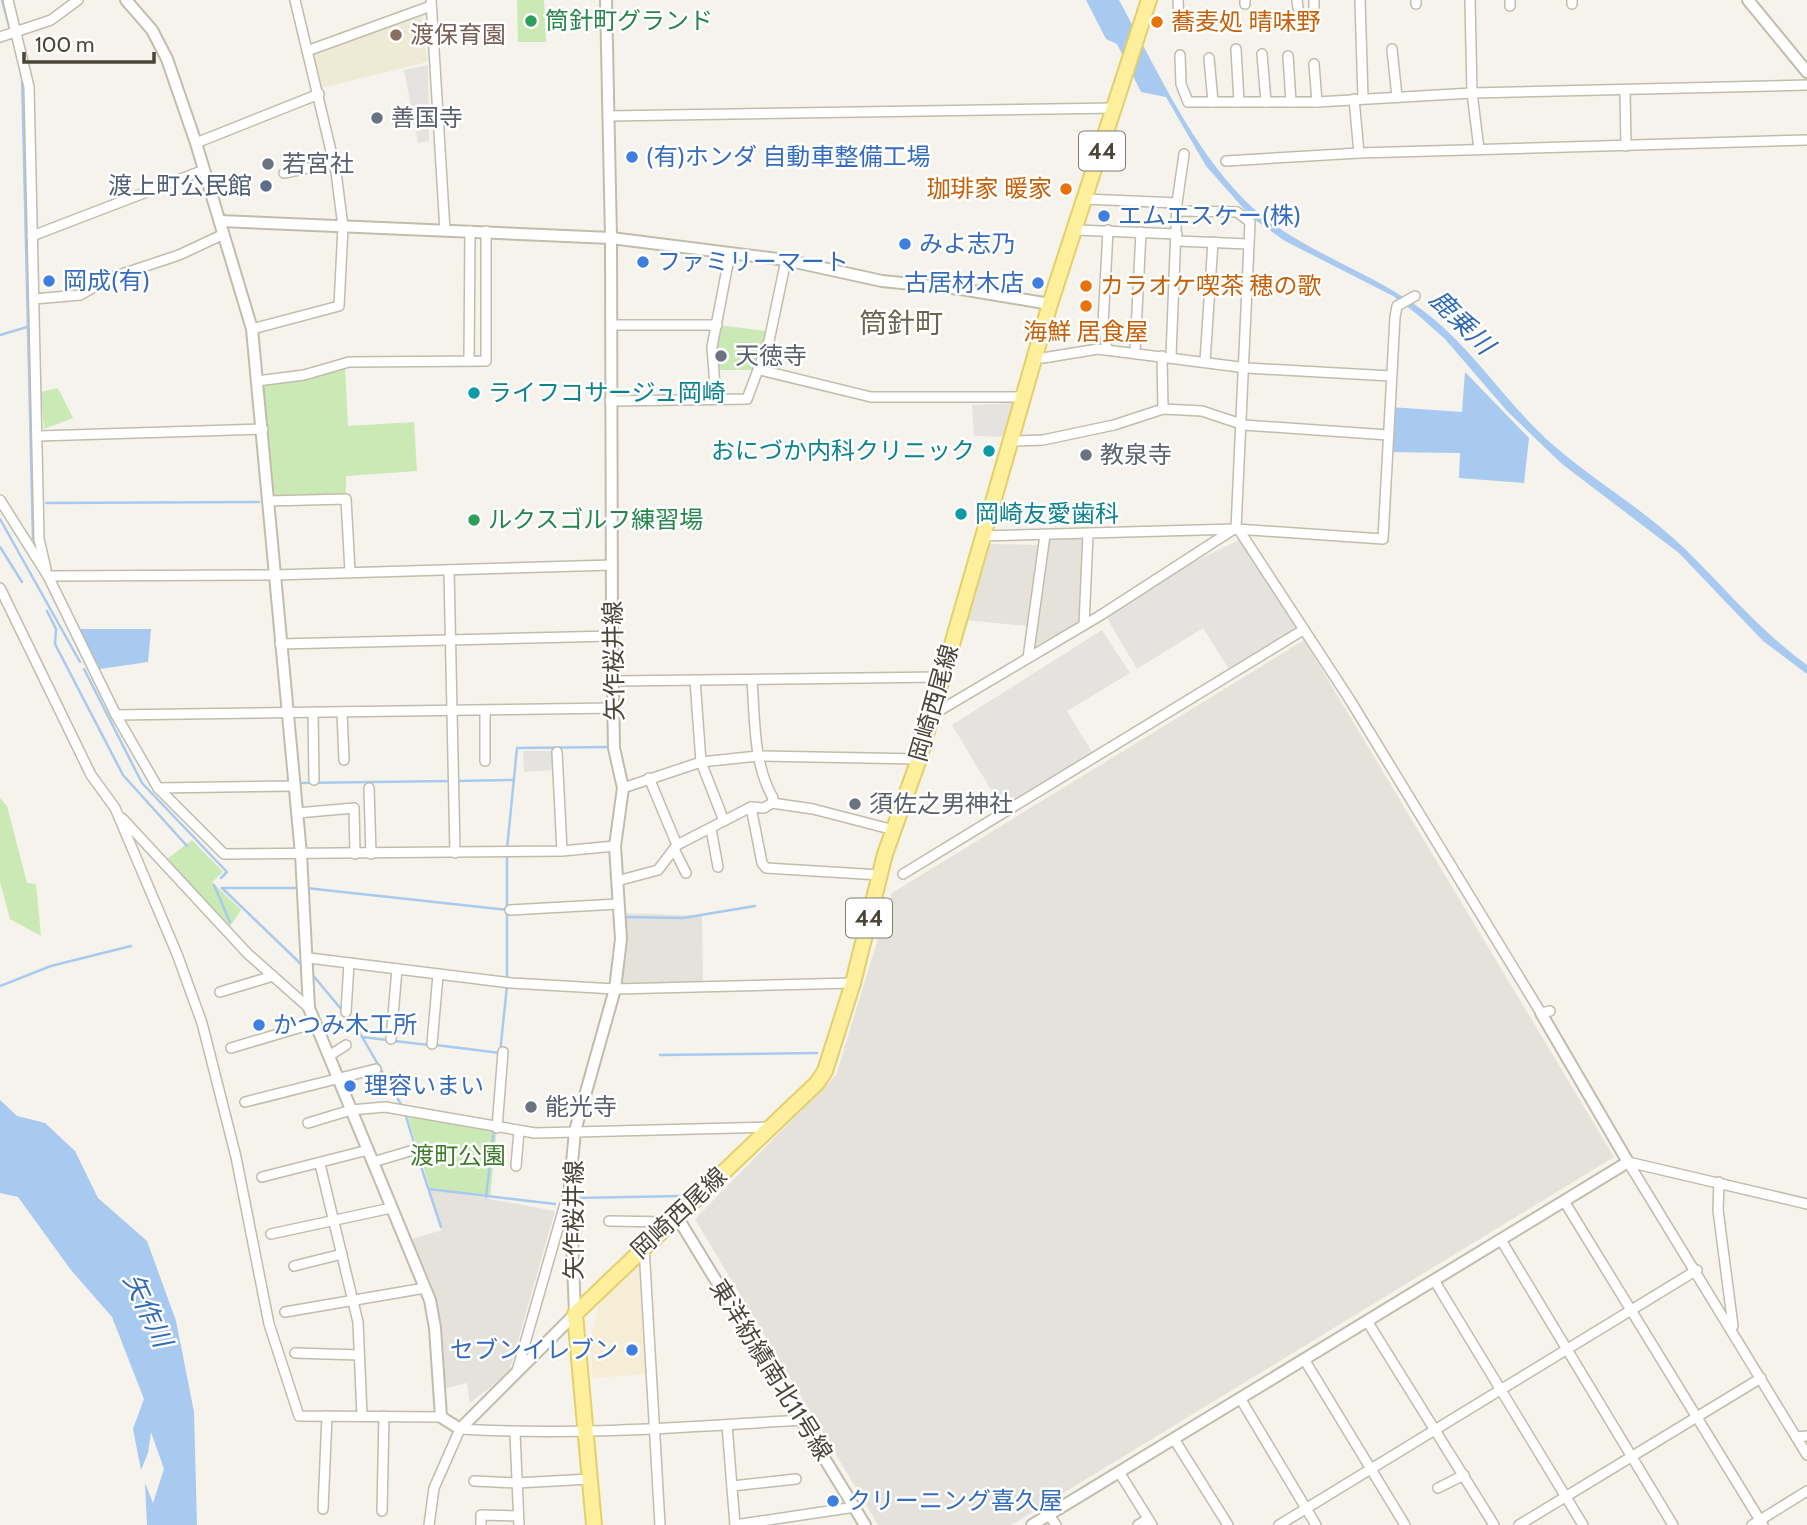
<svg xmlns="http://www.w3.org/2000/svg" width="1807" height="1525" viewBox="0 0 1807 1525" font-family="Cabin,'Noto Sans JP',sans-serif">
	<rect width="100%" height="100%" fill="#f5f3eb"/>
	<!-- commercial -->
	<polygon fill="#f6edd7" points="642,1256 648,1374 593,1378 590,1340 601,1297"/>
	<!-- industrial -->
	<g fill="#e5e2dc">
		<polygon points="1084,538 1078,623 1031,648 1048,539"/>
		<polygon points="988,544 1043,545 1027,626 964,620"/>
		<polygon points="1304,640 1614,1157 1011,1525 878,1525 695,1219 836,1075 892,893"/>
		<polygon points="621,913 702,916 703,987 616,984"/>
		<polygon points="430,1188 555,1211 509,1372 470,1403 467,1383 439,1390 436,1295 412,1239 442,1230"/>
	</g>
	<!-- education -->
	<polygon fill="#eeead5" points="422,16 427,62 321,88 312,54"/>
	<!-- green -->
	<g fill="#cae9b4">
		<polygon points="517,0 544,0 546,42 518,42"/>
		<polygon points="718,325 766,331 756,370 715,370"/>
		<polygon points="345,367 348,426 414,422 417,471 346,476 346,495 272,496 263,385"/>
		<polygon points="58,388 73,418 44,429 41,392"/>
		<polygon points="0,798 7,806 27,883 36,884 41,936 10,919 0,882"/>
		<polygon points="192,840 223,872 212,882 241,910 228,929 174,873 167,859"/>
		<polygon points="406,1111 497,1128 490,1197 430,1188"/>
	</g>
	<!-- parking -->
	<g fill="#e4e3df">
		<polygon points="428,65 429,141 418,143 404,70"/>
		<polygon points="1014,403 1010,437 974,436 972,405"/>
		<polygon points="1243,538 1303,630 1232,674 1203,628 1137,669 1108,620 1108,615 1169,574"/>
		<polygon points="1102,630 1130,673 1067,711 1092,752 1002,808 952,725"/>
		<polygon points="523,751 554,751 553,770 524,772"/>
	</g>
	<!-- water -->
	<g fill="#a8c9f0">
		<path d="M1086 0H1119C1159 73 1202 171 1269 221 1325 262 1393 280 1444 328 1483 364 1512 409 1552 444 1594 481 1645 510 1685 549 1728 591 1757 628 1807 665V674L1763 641 1679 553 1562 464 1507 411 1445 339 1418 315 1393 296 1285 241 1251 217 1206 166 1166 97 1141 92 1117 44 1106 39Z"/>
		<polygon points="1465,372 1529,438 1524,483 1459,478 1460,453 1388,452 1390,407 1462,412"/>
		<polygon points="78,629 151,629 148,662 100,669"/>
		<polygon points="0,1100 17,1116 45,1123 75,1151 98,1198 147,1241 176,1321 194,1412 197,1525 147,1525 145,1483 153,1503 164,1469 151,1432 148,1453 141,1470 133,1429 144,1399 112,1317 71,1270 18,1197 0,1193"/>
	</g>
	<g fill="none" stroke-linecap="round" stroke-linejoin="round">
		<!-- stream -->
		<g stroke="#a8c9f0" stroke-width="2.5">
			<polyline points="2,0 10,30"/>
			<polyline points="290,0 292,7"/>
			<polyline points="12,37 17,54"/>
			<polyline points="22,74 33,539"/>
			<polyline points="0,335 27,327"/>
			<polyline points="46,503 259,502"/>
			<polyline points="0,519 80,662"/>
			<polyline points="0,547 22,582"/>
			<polyline points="47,611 56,629 55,644 123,775 187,846"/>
			<polyline points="84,669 142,783 227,872 221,878"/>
			<polyline points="455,781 514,780"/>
			<polyline points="298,783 451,781"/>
			<polyline points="507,849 517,748 610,747"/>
			<polyline points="214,885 230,922"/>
			<polyline points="222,888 303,966"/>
			<polyline points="222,888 299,888"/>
			<polyline points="306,888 508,910"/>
			<polyline points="626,917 683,918 755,906"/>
			<polyline points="311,973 357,1028 402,1106"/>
			<polyline points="0,986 51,966 131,946"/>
			<polyline points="362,1037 387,1040"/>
			<polyline points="394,1041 429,1045"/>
			<polyline points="436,1045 500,1053 507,986 507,855"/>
			<polyline points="660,1055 817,1053"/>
			<polyline points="405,1113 415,1146"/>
			<polyline points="416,1151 441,1227"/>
			<polyline points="429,1189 555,1204"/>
			<polyline points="486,1197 494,1129"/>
			<polyline points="575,1198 683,1196"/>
		</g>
		<defs>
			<g id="minor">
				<polyline points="8,0 29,87 39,539 46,569"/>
				<polyline points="431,0 445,231"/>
				<polyline points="1178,0 1179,23"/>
				<polyline points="1245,0 1245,4"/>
				<polyline points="1297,0 1298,8"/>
				<polyline points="1314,0 1314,7"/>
				<polyline points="1360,0 1363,98"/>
				<polyline points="1416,0 1416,4"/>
				<polyline points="1470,0 1472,93 1479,149"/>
				<polyline points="1510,0 1510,6"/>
				<polyline points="1572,4 1572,0"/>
				<polyline points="0,37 51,20 78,0"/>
				<polyline points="1236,49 1239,102"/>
				<polyline points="1392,49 1397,97"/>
				<polyline points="307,51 431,6"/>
				<polyline points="1262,54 1266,102"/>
				<polyline points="1180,55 1181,84 1188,102 1317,102 1472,93 1807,85"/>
				<polyline points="1288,56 1291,102"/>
				<polyline points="1209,58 1213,102"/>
				<polyline points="1314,64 1317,102"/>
				<polyline points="1625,92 1626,146"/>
				<polyline points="1354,99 1359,153"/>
				<polyline points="608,116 1116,108"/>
				<polyline points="196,143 319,94"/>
				<polyline points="1226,161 1359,153 1807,140"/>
				<polyline points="284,173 333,163"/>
				<polyline points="1085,199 1177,203"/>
				<polyline points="1179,211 1237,212 1250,222 1236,529"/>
				<polyline points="1076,230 1177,234"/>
				<polyline points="32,236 204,170"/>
				<polyline points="1178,241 1248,244"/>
				<polyline points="34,299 80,295 110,278 179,255 224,234"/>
				<polyline points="612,325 717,325"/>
				<polyline points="252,329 339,306 343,227 336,172 295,0"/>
				<polyline points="1107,349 1103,325 1108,230"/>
				<polyline points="1135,351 1141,232"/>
				<polyline points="1036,356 1043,358 1098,349 1247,368 1391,376"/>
				<polyline points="1162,356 1163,409"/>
				<polyline points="1171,356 1177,203 1184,154"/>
				<polyline points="469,361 470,231"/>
				<polyline points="1205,361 1213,242"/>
				<polyline points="760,370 871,397 1024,397"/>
				<polyline points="257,381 304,375 349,362 486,361 486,231"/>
				<polyline points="716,399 712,347 730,253"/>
				<polyline points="610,401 747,399 769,341 786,260"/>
				<polyline points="38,436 263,429"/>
				<polyline points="1013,441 1043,440 1114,425 1163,409 1202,411 1244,425 1388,435"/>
				<polyline points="0,500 48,576 116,715 158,788 224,854 562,851 615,846"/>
				<polyline points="268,501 346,499 350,571"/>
				<polyline points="1239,530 1350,700 1541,1013 1550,1011"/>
				<polyline points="983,536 1236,529 1383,539 1395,317 1397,306 1415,296"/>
				<polyline points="449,570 455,853"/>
				<polyline points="48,576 274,575 612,565"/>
				<polyline points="0,588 91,775 115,808 177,954 202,1023 236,1157 269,1324 299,1416 441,1417"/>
				<polyline points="1084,625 1088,534"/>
				<polyline points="280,644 612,636"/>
				<polyline points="1028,658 1045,535"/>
				<polyline points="695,680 701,762 724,821"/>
				<path d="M752 680C755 719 753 763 773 798L772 803 764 808 751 807 762 863 766 868 880 875"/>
				<polyline points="614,681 941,677"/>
				<polyline points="485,710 485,761"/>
				<polyline points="313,712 314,780"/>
				<polyline points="342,712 344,760"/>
				<polyline points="116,715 614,708"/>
				<polyline points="932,715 1101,615 1234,529"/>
				<polyline points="557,752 562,851"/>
				<polyline points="649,778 677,845 751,807"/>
				<polyline points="158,788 294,786"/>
				<polyline points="369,788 371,854"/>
				<polyline points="623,788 701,762 758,756 919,759"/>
				<polyline points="772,803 813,809 894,830"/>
				<polyline points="297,813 354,808 355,854"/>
				<polyline points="122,818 248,954 309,1008"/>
				<polyline points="711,829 718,867"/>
				<polyline points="674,849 686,873"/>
				<polyline points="903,874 1303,630"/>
				<polyline points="617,881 658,870 677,845"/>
				<polyline points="510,910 618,904"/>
				<polyline points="309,958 511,983 615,989 853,983"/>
				<polyline points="220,992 273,976"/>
				<polyline points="346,1012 349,963"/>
				<polyline points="391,1039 397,969"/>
				<polyline points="432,1044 438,975"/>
				<polyline points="231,1048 315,1023"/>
				<polyline points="329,1056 346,1045"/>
				<polyline points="245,1102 376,1069"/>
				<polyline points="308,1123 351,1110 385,1107 535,1133 769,1127"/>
				<polyline points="497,1128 503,1052"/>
				<polyline points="373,1162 417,1149"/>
				<polyline points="1628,1162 1807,1455"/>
				<polyline points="1628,1162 1807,1204"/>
				<polyline points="320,1164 358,1322 362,1416"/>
				<polyline points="516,1166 519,1131"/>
				<polyline points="262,1177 368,1150"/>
				<polyline points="1719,1182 1718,1210 1733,1326"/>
				<polyline points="1564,1201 1763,1525"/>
				<polyline points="609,1221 669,1222"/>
				<polyline points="271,1234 391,1208"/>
				<polyline points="1501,1240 1673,1525"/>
				<polyline points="644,1247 660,1525"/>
				<polyline points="294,1266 342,1254"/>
				<polyline points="1434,1280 1583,1525"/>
				<polyline points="285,1312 425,1288"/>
				<polyline points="1367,1321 1494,1525"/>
				<polyline points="295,1353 359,1355"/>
				<polyline points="1304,1359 1405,1525"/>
				<polyline points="517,1371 569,1190"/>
				<polyline points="1240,1398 1316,1525"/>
				<polyline points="727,1425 735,1525 855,1507"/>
				<polyline points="515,1433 519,1525"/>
				<polyline points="1796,1437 1807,1436"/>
				<polyline points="1174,1439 1228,1525"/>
				<polyline points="1119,1472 1152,1525"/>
				<polyline points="474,1481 517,1483 590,1479"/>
				<polyline points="732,1486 796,1479"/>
				<polyline points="1438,1488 1464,1475"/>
				<polyline points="323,1509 327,1416"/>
				<polyline points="382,1511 384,1416"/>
				<polyline points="1049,1515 1056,1525"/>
				<path d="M429 1525 434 1488 460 1429C573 1436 688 1427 802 1420"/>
				<polyline points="481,1525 481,1515 518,1516"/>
				<polyline points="1138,1525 1148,1519"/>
				<polyline points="1279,1525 1697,1270"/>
				<polyline points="1519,1525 1761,1378"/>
				<polyline points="1752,1525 1807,1491"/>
			</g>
			<g id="tertiary">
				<polyline points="126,0 152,30 167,59 196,143 252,329 301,854 309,1008 430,1300 435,1328 441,1417 460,1429 575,1314 570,1184 575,1131 615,989 621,939 615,846 623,788 614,748 612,636 611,238 606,0"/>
				<polyline points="1748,0 1807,72"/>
				<polyline points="220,221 611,238 786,260 882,281 961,289 1050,304"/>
				<polyline points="676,1215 865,1525"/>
				<polyline points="1032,1525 1628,1162 1541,1013"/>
			</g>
			<polyline id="primary" points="594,1525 575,1314 817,1083 825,1071 853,983 885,854 919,759 1050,304 1149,0"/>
		</defs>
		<!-- minor casing -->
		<use href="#minor" stroke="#c1bdad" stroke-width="12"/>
		<!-- tertiary casing -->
		<use href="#tertiary" stroke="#c1bdad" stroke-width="14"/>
		<!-- primary casing -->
		<use href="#primary" stroke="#e3d06a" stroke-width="18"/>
		<!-- minor -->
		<use href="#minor" stroke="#fff" stroke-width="9"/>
		<!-- tertiary -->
		<use href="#tertiary" stroke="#fff" stroke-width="10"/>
		<!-- primary -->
		<use href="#primary" stroke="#fdef9c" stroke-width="14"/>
	</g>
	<!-- markers -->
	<g fill="#2e9e5b" stroke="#fff" stroke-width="2.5">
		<circle cx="531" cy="21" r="7"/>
		<circle cx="474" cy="520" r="7"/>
	</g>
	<g fill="#e8710a" stroke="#fff" stroke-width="2.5">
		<circle cx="1157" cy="22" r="7"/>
		<circle cx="1066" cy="189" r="7"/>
		<circle cx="1086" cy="286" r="7"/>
		<circle cx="1086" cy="306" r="7"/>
	</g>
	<circle fill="#8d6e63" stroke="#fff" stroke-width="2.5" cx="396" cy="35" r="7"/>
	<g fill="#6b7280" stroke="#fff" stroke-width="2.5">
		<circle cx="377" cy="118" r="7"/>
		<circle cx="268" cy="164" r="7"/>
		<circle cx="721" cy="356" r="7"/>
		<circle cx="1086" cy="455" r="7"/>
		<circle cx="855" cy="804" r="7"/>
		<circle cx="531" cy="1107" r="7"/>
	</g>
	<g fill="#3f7fe0" stroke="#fff" stroke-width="2.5">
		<circle cx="632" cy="157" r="7"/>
		<circle cx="1104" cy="216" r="7"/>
		<circle cx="905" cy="244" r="7"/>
		<circle cx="643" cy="262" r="7"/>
		<circle cx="49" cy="281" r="7"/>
		<circle cx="1038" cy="283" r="7"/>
		<circle cx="259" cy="1025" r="7"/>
		<circle cx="350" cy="1086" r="7"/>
		<circle cx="632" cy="1350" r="7"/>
		<circle cx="833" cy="1501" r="7"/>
	</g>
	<circle fill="#5c6f8a" stroke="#fff" stroke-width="2.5" cx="266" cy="186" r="7"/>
	<g fill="#0f9aa8" stroke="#fff" stroke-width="2.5">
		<circle cx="474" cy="393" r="7"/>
		<circle cx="989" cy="451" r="7"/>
		<circle cx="961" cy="514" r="7"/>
	</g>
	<g text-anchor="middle" stroke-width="5" stroke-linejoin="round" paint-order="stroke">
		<!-- shield labels -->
		<g fill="#fff" stroke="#807d74" stroke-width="2">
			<rect x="1079" y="131.5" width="46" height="39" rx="5"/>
			<rect x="846" y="898.5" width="46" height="39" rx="5"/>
		</g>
		<g font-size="23" font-weight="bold" fill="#494538">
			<text x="1102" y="159">44</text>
			<text x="869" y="926">44</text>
		</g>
		<!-- leisure labels -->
		<g font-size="24" fill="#27864d" stroke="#fff" text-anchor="start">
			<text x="545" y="29">筒針町グランド</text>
			<text x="488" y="528">ルクスゴルフ練習場</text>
		</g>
		<!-- food labels -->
		<g font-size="24" fill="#c56008" stroke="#fff" text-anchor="start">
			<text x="1171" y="30">蕎麦処 晴味野</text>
			<text x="1052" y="197" text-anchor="end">珈琲家 暖家</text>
			<text x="1100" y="294">カラオケ喫茶 穂の歌</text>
			<text x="1086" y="340" text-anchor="middle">海鮮 居食屋</text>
		</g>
		<!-- education labels -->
		<g font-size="24" fill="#785e54" stroke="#fff" text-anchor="start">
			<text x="410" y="43">渡保育園</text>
		</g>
		<!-- worship labels -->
		<g font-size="24" fill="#5b616d" stroke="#fff" text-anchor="start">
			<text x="391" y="126">善国寺</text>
			<text x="282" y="172">若宮社</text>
			<text x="735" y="364">天徳寺</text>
			<text x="1100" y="463">教泉寺</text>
			<text x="869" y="812">須佐之男神社</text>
			<text x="545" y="1115">能光寺</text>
		</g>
		<!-- shop labels -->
		<g font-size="24" fill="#366cbe" stroke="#fff" text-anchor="start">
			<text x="646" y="165">(有)ホンダ 自動車整備工場</text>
			<text x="1118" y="224">エムエスケー(株)</text>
			<text x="919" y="252">みよ志乃</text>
			<text x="657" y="270">ファミリーマート</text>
			<text x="63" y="289">岡成(有)</text>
			<text x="1024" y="291" text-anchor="end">古居材木店</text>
			<text x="273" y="1033">かつみ木工所</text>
			<text x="364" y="1094">理容いまい</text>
			<text x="618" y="1358" text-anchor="end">セブンイレブン</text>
			<text x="847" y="1509">クリーニング喜久屋</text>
		</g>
		<!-- service labels -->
		<g font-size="24" fill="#4e5e75" stroke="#fff" text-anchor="end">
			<text x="252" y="194">渡上町公民館</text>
		</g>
		<!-- culture labels -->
		<g font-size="24" fill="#0d838f" stroke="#fff" text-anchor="start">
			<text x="488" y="401">ライフコサージュ岡崎</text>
			<text x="975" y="459" text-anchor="end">おにづか内科クリニック</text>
			<text x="975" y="522">岡崎友愛歯科</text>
		</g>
		<!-- street labels -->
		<g font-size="24" fill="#494538" stroke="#fff">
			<text transform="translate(614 661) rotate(-91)" y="8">矢作桜井線</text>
			<text transform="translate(934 703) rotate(-74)" y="8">岡崎西尾線</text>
			<text transform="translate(679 1213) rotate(-43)" y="8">岡崎西尾線</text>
			<text transform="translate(574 1220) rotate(-90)" y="8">矢作桜井線</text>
			<text transform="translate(771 1370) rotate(58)" y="8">東洋紡績南北11号線</text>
		</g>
		<!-- park labels -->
		<g font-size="24" fill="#3e7c2b" stroke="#fff">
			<text x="458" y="1164">渡町公園</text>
		</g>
		<!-- water labels -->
		<g font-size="26" font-style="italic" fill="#316bb6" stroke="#fff">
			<text transform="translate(1462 322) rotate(45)" y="9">鹿乗川</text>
			<text transform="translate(148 1310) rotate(65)" y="9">矢作川</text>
		</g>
		<!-- quarter labels -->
		<g font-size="28" fill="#6c6550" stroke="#fff">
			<text x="901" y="333">筒針町</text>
		</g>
	</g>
	<!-- scale -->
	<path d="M24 52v10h130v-10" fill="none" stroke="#494538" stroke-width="3.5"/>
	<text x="35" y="52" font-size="21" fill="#494538" stroke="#ffffff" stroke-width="5" paint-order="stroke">100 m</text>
</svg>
